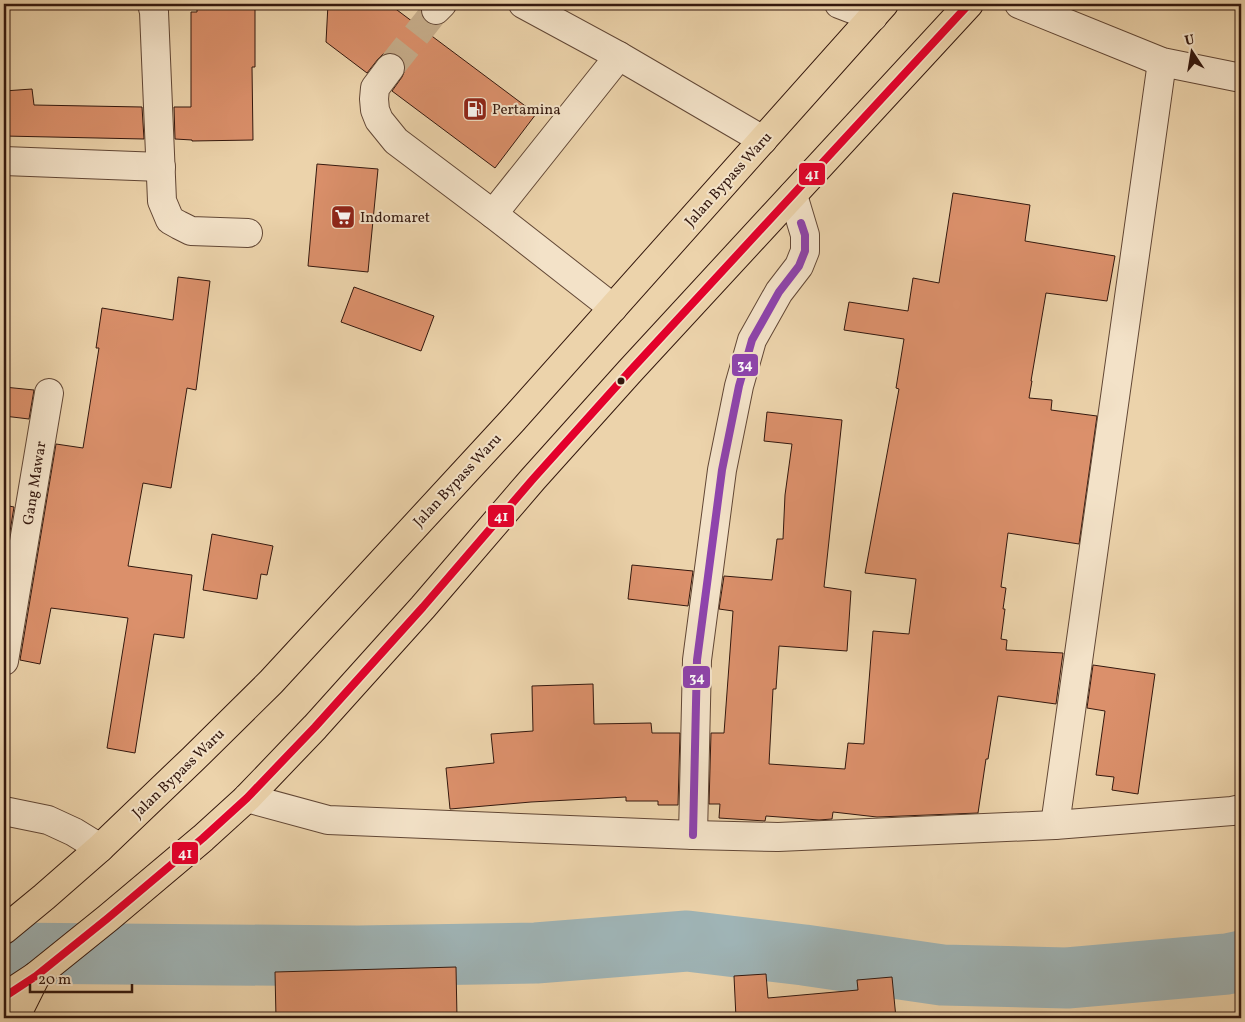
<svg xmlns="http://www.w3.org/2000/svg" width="1245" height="1022" viewBox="0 0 1245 1022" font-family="Vollkorn,serif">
	<rect width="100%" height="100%" fill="#ecd3ab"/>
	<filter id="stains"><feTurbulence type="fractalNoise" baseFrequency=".004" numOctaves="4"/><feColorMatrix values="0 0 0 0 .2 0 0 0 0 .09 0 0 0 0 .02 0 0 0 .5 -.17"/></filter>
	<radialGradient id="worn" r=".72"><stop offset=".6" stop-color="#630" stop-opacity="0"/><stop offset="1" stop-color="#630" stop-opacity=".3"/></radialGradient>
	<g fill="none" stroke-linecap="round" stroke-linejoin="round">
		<!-- river -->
		<polyline stroke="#9fb4b6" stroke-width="61" points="4,953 358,956 536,953 687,941 804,955 942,975 1067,978 1227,964 1241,961"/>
	</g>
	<!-- building -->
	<g fill="#db906b" stroke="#34180e">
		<polygon points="197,4 255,4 255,67 252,67 253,140 192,141 192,140 175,139 174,107 191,107 191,12 197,12"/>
		<polygon points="328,4 389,4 536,114 495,168 392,91 402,77 405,70 404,62 400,56 391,52 383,54 378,59 367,73 326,42"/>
		<polygon points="32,89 34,105 142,107 144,139 4,136 4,91"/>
		<polygon points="317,164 378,169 368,272 308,266"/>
		<polygon points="953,193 1030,205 1025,241 1115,256 1107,301 1046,293 1031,381 1032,381 1029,398 1052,400 1051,410 1097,416 1079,544 1008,533 1001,587 1006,588 1003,609 1005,609 1001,639 1007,640 1006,650 1063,653 1056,704 998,696 988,759 986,759 978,813 877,817 833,812 832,819 819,820 766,816 765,821 719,818 720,804 709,804 711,733 724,733 733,611 719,609 724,576 772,580 777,539 783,539 785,495 792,444 764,441 767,412 842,420 824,587 851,591 847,651 779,646 776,689 773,689 769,764 845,769 848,743 864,744 873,631 909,634 916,579 865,573 899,389 896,388 904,339 844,330 849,302 908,311 913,278 939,283"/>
		<polygon points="178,277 210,281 196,390 187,388 171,488 143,483 128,566 192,575 184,638 154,634 135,753 107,748 128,618 51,608 40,664 20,660 56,444 83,448 99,348 96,348 102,308 173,320"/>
		<polygon points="354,287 434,316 421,351 341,322"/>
		<polygon points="4,387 34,390 29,419 4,416"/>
		<polygon points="4,505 14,507 4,568"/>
		<polygon points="212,534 273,546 267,575 261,574 257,599 203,590"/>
		<polygon points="632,565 693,571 688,606 628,599"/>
		<polygon points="1093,665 1155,674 1138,794 1112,790 1114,777 1096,775 1105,711 1087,708"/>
		<polygon points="593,684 594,724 651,723 652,733 680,733 678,805 658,805 658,801 626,801 626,797 531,802 450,809 446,768 494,763 491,734 533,731 532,686"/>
		<polygon points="456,967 457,1018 276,1018 275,972"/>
		<polygon points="766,974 768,998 858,990 857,980 892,977 896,1018 736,1018 734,976"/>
	</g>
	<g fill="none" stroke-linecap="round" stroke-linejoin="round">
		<!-- minor-tunnel -->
		<polyline stroke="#c7ae8c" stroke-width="28" stroke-dasharray="28 14" stroke-linecap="butt" points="390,68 436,10"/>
		<defs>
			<g id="minor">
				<polyline points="152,4 154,12 162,201 170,220 179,225 191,231 248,233"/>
				<polyline points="523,4 619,56 763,140"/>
				<polyline points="839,4 873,17"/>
				<polyline points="1019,4 1162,62 1241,78"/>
				<polyline points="436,10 442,4"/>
				<polyline points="390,68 375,88 374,99 375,110 379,120 396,141 493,214 613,308"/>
				<polyline points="4,161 161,167"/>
				<polyline points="493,214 619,56"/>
				<polyline points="4,661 49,393"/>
				<polyline points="247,798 328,820 693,835 778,837 1055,825 1232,811 1241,809"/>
				<polyline points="4,811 48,820 74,832 100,848"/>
				<polyline points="1055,825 1162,62"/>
				<polyline points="693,835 697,660 722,470 739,386 752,340 779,292 799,266 805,251 805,235 793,195"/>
			</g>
			<g id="highway">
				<polyline points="4,930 44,897 100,848 193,759 271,682 512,421 884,4"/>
				<polyline points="4,997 36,976 108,918 203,838 247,798 315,727 423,607 533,479 630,371 969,4"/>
				<polyline points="17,1018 21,1006 36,976"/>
			</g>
		</defs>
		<!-- minor casing -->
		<use href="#minor" stroke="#624735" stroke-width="30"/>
		<!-- highway casing -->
		<use href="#highway" stroke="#34180e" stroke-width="30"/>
		<!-- minor -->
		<use href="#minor" stroke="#f3e2c8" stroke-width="28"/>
		<!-- highway -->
		<use href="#highway" stroke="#ecd3ab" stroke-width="28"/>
		<defs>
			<polyline id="bus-1" points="693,835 697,660 722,470 739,386 752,340 779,292 799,266 805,251 805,235 801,223"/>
			<polyline id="bus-2" points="4,997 36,976 108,918 203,838 247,798 315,727 423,607 533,479 630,371 969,4"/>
		</defs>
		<!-- bus-1 casing -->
		<use href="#bus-1" stroke="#f3e2c8" stroke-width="11"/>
		<!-- bus-2 casing -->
		<use href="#bus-2" stroke="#f3e2c8" stroke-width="11"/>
		<!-- bus-1 -->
		<use href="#bus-1" stroke="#8e44ad" stroke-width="8"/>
		<!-- bus-2 -->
		<use href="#bus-2" stroke="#e4002b" stroke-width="8"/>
	</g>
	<!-- icons -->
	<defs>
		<symbol id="fuel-square" viewBox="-11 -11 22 22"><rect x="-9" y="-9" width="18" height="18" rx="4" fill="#8f2418" stroke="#f3e2c8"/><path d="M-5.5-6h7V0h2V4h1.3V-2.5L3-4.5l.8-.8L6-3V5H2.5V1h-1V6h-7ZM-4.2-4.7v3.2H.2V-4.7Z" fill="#fff"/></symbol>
		<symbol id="supermarket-square" viewBox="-11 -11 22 22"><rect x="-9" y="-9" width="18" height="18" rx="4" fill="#8f2418" stroke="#f3e2c8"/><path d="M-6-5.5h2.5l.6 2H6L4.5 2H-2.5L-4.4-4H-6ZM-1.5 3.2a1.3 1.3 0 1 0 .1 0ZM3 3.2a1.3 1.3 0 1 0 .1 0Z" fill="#fff"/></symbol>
	</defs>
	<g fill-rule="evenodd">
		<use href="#fuel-square" x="461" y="95" width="28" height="28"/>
		<use href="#supermarket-square" x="329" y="203" width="28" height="28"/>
	</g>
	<!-- markers -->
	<circle fill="#34180e" stroke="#f3e2c8" stroke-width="2" cx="621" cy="381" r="4.5"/>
	<g text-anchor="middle" stroke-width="4" stroke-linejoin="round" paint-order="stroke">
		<!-- poi labels -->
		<g font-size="15" fill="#34180e" stroke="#f3e2c8" text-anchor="start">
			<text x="492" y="114">Pertamina</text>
			<text x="360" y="222">Indomaret</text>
		</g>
		<!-- street labels -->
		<g font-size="15" fill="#34180e" stroke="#f3e2c8">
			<text transform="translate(728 179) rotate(-48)" y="5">Jalan Bypass Waru</text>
			<text transform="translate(457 480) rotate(-47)" y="5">Jalan Bypass Waru</text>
			<text transform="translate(34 483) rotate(-81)" y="5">Gang Mawar</text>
			<text transform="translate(178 773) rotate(-44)" y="5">Jalan Bypass Waru</text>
		</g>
	</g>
	<g stroke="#f3e2c8" stroke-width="2">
		<rect x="798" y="162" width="28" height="24" rx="5" fill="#e4002b"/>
		<rect x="731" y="353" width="28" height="24" rx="5" fill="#8e44ad"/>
		<rect x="487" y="504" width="28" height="24" rx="5" fill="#e4002b"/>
		<rect x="682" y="665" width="29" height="24" rx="5" fill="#8e44ad"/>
		<rect x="171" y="841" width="28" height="24" rx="5" fill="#e4002b"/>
	</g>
	<g font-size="14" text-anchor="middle" font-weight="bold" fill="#fff">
		<text x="812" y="179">41</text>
		<text x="745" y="369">34</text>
		<text x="501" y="521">41</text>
		<text x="697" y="682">34</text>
		<text x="185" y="858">41</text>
	</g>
	<!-- margin -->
	<rect width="1245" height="1022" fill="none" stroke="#ecd3ab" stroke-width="20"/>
	<rect x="5" y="5" width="1235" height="1012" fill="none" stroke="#34180e" stroke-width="2.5"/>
	<rect x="10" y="10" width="1225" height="1002" fill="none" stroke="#34180e"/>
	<!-- north arrow -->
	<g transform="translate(1192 52) rotate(348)" stroke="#f3e2c8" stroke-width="4" paint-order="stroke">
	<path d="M0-4L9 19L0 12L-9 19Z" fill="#34180e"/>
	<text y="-8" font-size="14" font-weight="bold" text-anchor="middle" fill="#34180e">U</text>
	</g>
	<!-- scale -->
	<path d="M30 984v8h102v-8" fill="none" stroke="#34180e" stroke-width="2.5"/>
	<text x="38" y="984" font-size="15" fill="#34180e" stroke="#f3e2c8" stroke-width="4" paint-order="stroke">20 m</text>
	<rect width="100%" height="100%" filter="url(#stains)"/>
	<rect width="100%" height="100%" fill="url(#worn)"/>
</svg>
